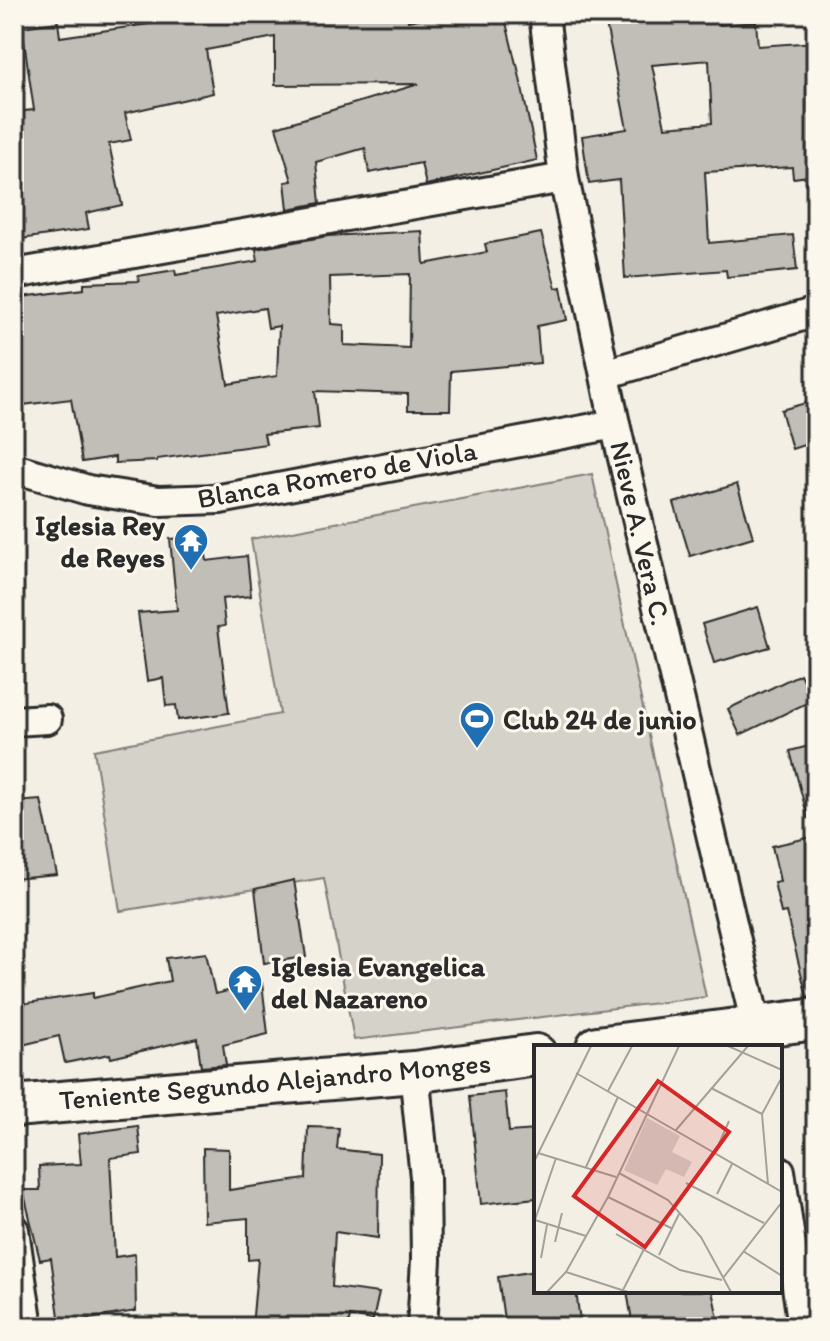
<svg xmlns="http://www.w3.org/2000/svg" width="830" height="1341" viewBox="0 0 830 1341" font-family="Itim,sans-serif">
	<rect width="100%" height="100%" fill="#f3efe4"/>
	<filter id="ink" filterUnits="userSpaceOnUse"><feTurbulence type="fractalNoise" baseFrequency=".0125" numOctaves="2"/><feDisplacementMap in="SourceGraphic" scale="16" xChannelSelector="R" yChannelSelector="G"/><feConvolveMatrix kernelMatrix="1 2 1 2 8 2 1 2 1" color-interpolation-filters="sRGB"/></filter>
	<g filter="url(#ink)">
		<!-- green -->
		<polygon fill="#d5d2c9" stroke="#807e7a" stroke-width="2" points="592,474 706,997 354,1040 324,878 120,911 94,750 280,714 251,539"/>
		<!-- building -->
		<g fill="#c0beb6" stroke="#2b2b2b" stroke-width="2" fill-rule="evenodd">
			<polygon points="154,14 407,14 408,21 443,14 504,14 516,64 517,64 537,160 426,185 421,163 369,173 365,148 316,162 320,203 288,209 285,182 292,181 276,127 419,84 275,85 275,37 206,50 213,93 125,113 131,140 109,144 122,205 86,213 89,229 14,240 14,112 34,110 22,27 58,22 60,37 156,23"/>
			<path d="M604 14H719L720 25 756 22 758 46 816 42V175L793 178 792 167 705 172 709 243 793 235 797 270 727 277 726 270 625 278 619 180 589 184 582 136 627 129ZM709 60 712 123 665 127 652 65Z"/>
			<path d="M422 231 424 264 487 252 485 244 541 233 556 288 561 287 567 320 537 326 540 363 451 371 450 410H408V394L315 391 319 428 264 434 266 444 157 459V461L115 463V457L82 462 71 399 14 406V298L84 289V283L139 281 138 276 175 270 176 275 258 261 256 249 328 236ZM410 274 409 348 344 345V325L331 324 330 277ZM265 308 268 328 279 326 277 376 228 384 216 316Z"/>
			<polygon points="816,400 816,441 792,449 781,410"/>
			<polygon points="737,484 753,537 690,556 674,503"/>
			<polygon points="203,537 207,561 247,556 251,596 222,599 225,626 218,627 229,713 178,720 176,705 166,706 163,678 147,681 138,613 177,610 170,539"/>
			<polygon points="758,607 770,647 714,663 702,624"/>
			<polygon points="800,674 813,700 740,735 728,709"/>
			<polygon points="816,744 816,817 808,818 790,751"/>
			<polygon points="41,800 57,875 14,879 14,802"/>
			<polygon points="816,836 816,996 807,997 786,912 781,913 774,882 780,881 772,846"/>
			<polygon points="294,880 306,957 264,963 255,889"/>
			<polygon points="206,953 215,994 262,983 268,1034 223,1045 226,1065 201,1067 197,1038 111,1058 110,1054 65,1063 59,1036 14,1047 14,1005 93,993 93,998 170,981 166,958"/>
			<polygon points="505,1092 509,1132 536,1130 536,1198 481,1204 470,1096"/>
			<polygon points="138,1126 141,1154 110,1158 115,1257 135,1254 136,1311 60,1324 51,1258 40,1260 23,1190 40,1190 39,1166 81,1164 78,1134"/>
			<polygon points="308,1127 339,1128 337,1149 379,1154 378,1238 335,1232 332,1287 379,1293 373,1320 350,1316 348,1327 252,1327 258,1259 248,1260 248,1218 204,1222 203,1148 229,1149 229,1190 306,1179"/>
			<polygon points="536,1271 536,1291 576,1291 580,1321 541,1327 505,1327 498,1277"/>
			<polygon points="627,1291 712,1291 720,1327 633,1327"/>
		</g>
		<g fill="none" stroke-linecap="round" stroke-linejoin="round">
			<defs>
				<g id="street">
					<polyline points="544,14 564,178 615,424 761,1047"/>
					<polyline points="14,274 564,178"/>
					<polyline points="605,374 816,312"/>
					<polyline points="14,468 88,490 159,501 220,499 615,424"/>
					<polyline points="14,721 47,719"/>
					<polyline points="414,1072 425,1177 426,1260 422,1327"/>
					<polyline points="780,1171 803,1327"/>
					<polyline points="14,1230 28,1327"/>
				</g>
				<g id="secondary">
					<polyline points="597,1047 816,1019"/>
					<polyline points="14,1106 414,1072 536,1055"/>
				</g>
			</defs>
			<!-- street casing -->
			<use href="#street" stroke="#2b2b2b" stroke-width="34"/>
			<!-- secondary casing -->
			<use href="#secondary" stroke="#2b2b2b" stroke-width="46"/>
			<!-- street -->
			<use href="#street" stroke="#fbf7ec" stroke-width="28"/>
			<!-- secondary -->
			<use href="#secondary" stroke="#fbf7ec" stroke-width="40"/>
		</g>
	</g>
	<!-- icons -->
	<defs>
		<symbol id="temple-pin" viewBox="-11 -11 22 30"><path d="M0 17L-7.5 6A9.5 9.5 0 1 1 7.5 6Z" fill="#1f6fb2" stroke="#fbf7ec"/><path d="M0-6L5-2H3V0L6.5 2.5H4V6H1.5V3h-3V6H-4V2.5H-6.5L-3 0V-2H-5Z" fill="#fff"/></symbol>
		<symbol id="stadium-pin" viewBox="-11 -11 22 30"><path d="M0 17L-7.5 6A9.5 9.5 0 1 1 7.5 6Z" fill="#1f6fb2" stroke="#fbf7ec"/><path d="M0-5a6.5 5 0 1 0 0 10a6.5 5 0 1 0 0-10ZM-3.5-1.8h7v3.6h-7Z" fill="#fff"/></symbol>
	</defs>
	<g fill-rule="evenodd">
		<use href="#temple-pin" x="171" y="521" width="40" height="54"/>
		<use href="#stadium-pin" x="457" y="699" width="40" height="54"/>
		<use href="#temple-pin" x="225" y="962" width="40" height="54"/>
	</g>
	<g text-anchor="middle" stroke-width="6" stroke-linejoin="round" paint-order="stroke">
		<!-- street labels -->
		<g font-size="28" fill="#2b2b2b" stroke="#fbf7ec">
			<text transform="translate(337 474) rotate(-10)" y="10">Blanca Romero de Viola</text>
			<text transform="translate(641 533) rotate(77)" y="10">Nieve A. Vera C.</text>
			<text transform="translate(275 1081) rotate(-5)" y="10">Teniente Segundo Alejandro Monges</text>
		</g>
		<!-- poi labels -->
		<g font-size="28" font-weight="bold" fill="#2b2b2b" stroke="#fbf7ec" text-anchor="start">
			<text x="165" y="535" text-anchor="end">Iglesia Rey<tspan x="165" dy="32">de Reyes</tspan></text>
			<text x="503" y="729">Club 24 de junio</text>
			<text x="271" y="976">Iglesia Evangelica<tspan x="271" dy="32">del Nazareno</tspan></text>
		</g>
	</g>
	<!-- overview -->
	<g transform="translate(534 1045)">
		<rect width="248" height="248" fill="#f3efe4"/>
		<path d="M113 73 146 91 138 107 158 117 150 132 132 124 123 140 90 125Z" fill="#d5d2c9"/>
		<path fill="none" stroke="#a3a19a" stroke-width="2" d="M194 1 248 25M42 28 248 147M177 43 228 69M74 46 98 1M142 85 214 1M4 108 82 132M181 108 195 76M0 117 57 1M52 122 84 52M85 128 134 155 167 192 197 247M152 138 230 178M234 139 228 69 248 32M183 149 198 119M74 152 137 183M1 175 22 113M1 175 52 191M82 189 146 225 188 235M21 197 28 168M209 206 248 231M125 210 145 169M7 213 13 180M32 227 94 247M189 233 248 157M89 245 110 204M13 247 32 227 74 152 145 1"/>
		<path fill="#d62828" fill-opacity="0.15" stroke="#d62828" stroke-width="4" d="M124 36 195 87 111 202 40 151Z"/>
		<rect width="248" height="248" fill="none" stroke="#2b2b2b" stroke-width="4"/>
	</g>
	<!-- margin -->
	<rect width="830" height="1341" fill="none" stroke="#fbf7ec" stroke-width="48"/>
	<rect x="24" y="24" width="782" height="1293" fill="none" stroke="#2b2b2b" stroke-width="3" filter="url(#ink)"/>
</svg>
